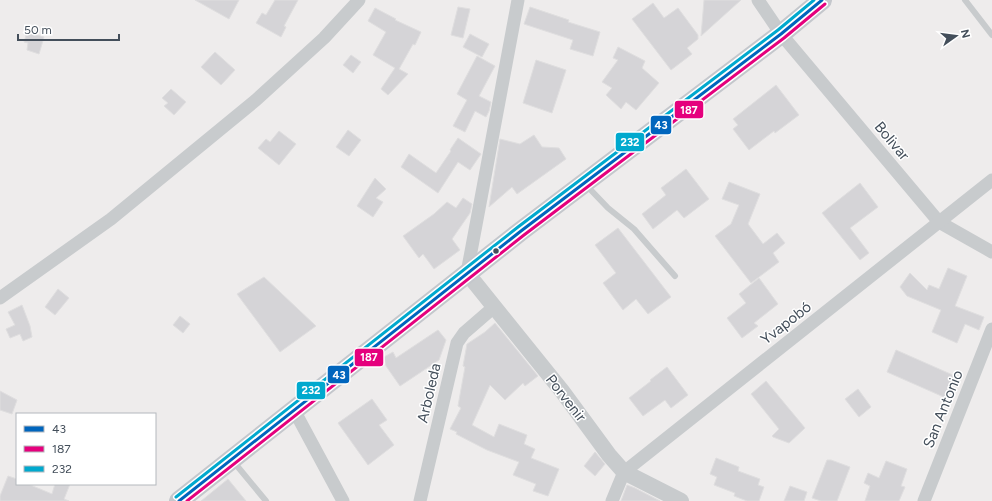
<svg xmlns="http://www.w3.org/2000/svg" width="992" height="501" viewBox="0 0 992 501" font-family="Figtree,sans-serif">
	<rect width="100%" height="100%" fill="#eeecec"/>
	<!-- building -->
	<g fill="#d5d4d7" stroke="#dfdedf">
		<polygon points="195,0 239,0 229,19"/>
		<polygon points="275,0 298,0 284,26 286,27 281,37 256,23 262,13 266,15"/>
		<polygon points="704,0 741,0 701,36"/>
		<polygon points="653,3 664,18 678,8 698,35 698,39 687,48 692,54 671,70 632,19"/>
		<polygon points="458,7 470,9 463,38 451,35"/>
		<polygon points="530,7 569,20 568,22 600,32 593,56 570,49 573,40 524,24"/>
		<polygon points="375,8 396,19 395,20 421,32 415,45 413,44 399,69 408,74 388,95 381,89 395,68 373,55 386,32 368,21"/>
		<polygon points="27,32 44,37 39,54 27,50 28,43 24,42"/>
		<polygon points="470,34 489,44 482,57 463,47"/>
		<polygon points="618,47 645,61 642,68 659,83 636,110 626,102 621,109 606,95 612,88 602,82 618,60 613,58"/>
		<polygon points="215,52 235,70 221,85 201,67"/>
		<polygon points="351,55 361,62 353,73 343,65"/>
		<polygon points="477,56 495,66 479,96 491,102 489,111 486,117 475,111 465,132 453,126 467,100 457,94"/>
		<polygon points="536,60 566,70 552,113 523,103"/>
		<polygon points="776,85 799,115 775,133 774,131 749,150 733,129 738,125 733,119"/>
		<polygon points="171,89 186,102 174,115 164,106 168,103 162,98"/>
		<polygon points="348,130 361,140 349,156 336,147"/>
		<polygon points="279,131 296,144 279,165 258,148 266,139 270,142"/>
		<polygon points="534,135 542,147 559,148 566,159 517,194 512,187 489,207 500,139 520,144"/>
		<polygon points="458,138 481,154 470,170 458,162 438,193 401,167 409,154 436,173 451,151 450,150"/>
		<polygon points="686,169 709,199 684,218 677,210 653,229 642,214 666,195 661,188"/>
		<polygon points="375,178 386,189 376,198 383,202 373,217 357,206"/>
		<polygon points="729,182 760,194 748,224 763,244 777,233 785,243 773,253 779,262 751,283 715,236 731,224 739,205 722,199"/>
		<polygon points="860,183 878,207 850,228 869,253 860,260 822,213"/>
		<polygon points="463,198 472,204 470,213 452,239 460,250 434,269 423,254 419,258 403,236 434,214 447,202 456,208"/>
		<polygon points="618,228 671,297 648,314 636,299 623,310 603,283 616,273 595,245"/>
		<polygon points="948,268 967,276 955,306 984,317 979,330 965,324 957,343 932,332 941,310 907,296 900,287 910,273 927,290 929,285 939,289"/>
		<polygon points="264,277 316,326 280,352 237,294"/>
		<polygon points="759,278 778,304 754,323 758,326 742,338 727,318 746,303 739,294"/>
		<polygon points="58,289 69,298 55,315 45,307"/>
		<polygon points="22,305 30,326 32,337 23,341 20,334 10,338 6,329 15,325 8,312"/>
		<polygon points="180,316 190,324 183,333 173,325"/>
		<polygon points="495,323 538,376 525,386 523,383 505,400 490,385 472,425 494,437 499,424 527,435 524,444 535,449 531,458 559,469 548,496 533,491 536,484 513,475 519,462 487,450 456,434 457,432 450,429 461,408 458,406 465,367 463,366 467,344 485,332"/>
		<polygon points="438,330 446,340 439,360 400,386 386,366 384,357 393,352 396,358"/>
		<polygon points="896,350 955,376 946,398 887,372"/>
		<polygon points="667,367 688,395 671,408 665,400 643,416 629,398 651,381 650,380"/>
		<polygon points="766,381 805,428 789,443 773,437 772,436 779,429 751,394"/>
		<polygon points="858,389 871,407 859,417 845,399"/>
		<polygon points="0,391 17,400 12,414 0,410"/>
		<polygon points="372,399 387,420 379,425 394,445 368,465 338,423"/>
		<polygon points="595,452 605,464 595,476 584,466"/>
		<polygon points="716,458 739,467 738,471 760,479 758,485 764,487 759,501 747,501 734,496 735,493 714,485 717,477 710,474"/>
		<polygon points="827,460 831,460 850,467 837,501 821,501 812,498"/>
		<polygon points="886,461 907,469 901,486 905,487 899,501 865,501 870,486 864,483 868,473 879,478"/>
		<polygon points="8,476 17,479 17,484 28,484 52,494 55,484 70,484 64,499 69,501 0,501 0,496"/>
		<polygon points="228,479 246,501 201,501"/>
		<polygon points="627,485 635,488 660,501 621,501"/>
		<polygon points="790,486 807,492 804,501 784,501"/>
	</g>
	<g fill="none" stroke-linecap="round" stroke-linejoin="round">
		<!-- service -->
		<g stroke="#c8cbcd" stroke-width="6">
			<polyline points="965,0 992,35"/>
			<polyline points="586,185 608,208 634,229 675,276"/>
			<polyline points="233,461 266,501"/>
		</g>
		<!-- minor -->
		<g stroke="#c8cbcd" stroke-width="13">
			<polyline points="758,0 781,34 939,222 992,252"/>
			<polyline points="467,273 518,0"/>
			<polyline points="0,298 111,219 256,100 324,38 359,0"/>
			<polyline points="294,410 343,501"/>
			<polyline points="420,501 457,343 464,333 494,307"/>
			<polyline points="612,501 624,472 992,180"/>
			<polyline points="924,501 992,329"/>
		</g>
		<!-- tertiary -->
		<polyline stroke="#c8cbcd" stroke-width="16" points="467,273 562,391 609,455 624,472 681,501"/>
		<!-- primary -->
		<polyline stroke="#c4c7cc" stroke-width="20" points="179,501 521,231 781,34 822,0"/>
		<defs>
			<polyline id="bus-1" points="179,501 521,231 781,34 822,0"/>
			<polyline id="bus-2" points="187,501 524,235 784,38 825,4"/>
			<polyline id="bus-3" points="176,497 518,227 778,30 814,0"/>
		</defs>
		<!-- bus-1 casing -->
		<use href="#bus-1" stroke="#fff" stroke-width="6"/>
		<!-- bus-2 casing -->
		<use href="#bus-2" stroke="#fff" stroke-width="6"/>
		<!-- bus-3 casing -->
		<use href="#bus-3" stroke="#fff" stroke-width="6"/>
		<!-- bus-1 -->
		<use href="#bus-1" stroke="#0065bd" stroke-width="3"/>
		<!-- bus-2 -->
		<use href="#bus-2" stroke="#e5007d" stroke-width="3"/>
		<!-- bus-3 -->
		<use href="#bus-3" stroke="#00a9ce" stroke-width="3"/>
	</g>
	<!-- markers -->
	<circle fill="#434e5a" stroke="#fff" stroke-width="1.5" cx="496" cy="251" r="3.5"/>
	<g text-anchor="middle" stroke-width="3" stroke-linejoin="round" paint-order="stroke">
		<!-- street labels -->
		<g font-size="15" fill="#434e5a" stroke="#fff">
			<text transform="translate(892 141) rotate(50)" y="5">Bolivar</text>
			<text transform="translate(786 323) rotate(-38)" y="5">Yvapobó</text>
			<text transform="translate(429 393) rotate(-77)" y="5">Arboleda</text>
			<text transform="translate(566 398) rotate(52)" y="5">Porvenir</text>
			<text transform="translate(943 409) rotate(-68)" y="5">San Antonio</text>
		</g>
	</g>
	<g stroke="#fff" stroke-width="1.5">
		<rect x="674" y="100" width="30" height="19" rx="4" fill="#e5007d"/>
		<rect x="650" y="115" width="22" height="20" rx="4" fill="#0065bd"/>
		<rect x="615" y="132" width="30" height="20" rx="4" fill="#00a9ce"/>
		<rect x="354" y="348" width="30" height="19" rx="4" fill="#e5007d"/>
		<rect x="327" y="365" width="23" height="19" rx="4" fill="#0065bd"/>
		<rect x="296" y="381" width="30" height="19" rx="4" fill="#00a9ce"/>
	</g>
	<g font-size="11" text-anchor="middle" font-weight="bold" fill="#fff">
		<text x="689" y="114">187</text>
		<text x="661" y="129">43</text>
		<text x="630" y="146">232</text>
		<text x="369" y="361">187</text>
		<text x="339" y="379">43</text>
		<text x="311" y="394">232</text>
	</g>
	<!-- legend -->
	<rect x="16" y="413" width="140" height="72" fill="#ffffff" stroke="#b4b8bd"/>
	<rect x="24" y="426" width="20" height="6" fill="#0065bd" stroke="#b4b8bd"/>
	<text x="52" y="433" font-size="12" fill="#434e5a">43</text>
	<rect x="24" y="446" width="20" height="6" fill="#e5007d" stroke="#b4b8bd"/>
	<text x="52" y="453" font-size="12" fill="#434e5a">187</text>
	<rect x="24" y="466" width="20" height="6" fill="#00a9ce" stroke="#b4b8bd"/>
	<text x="52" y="473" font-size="12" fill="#434e5a">232</text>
	<!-- north arrow -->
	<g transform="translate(956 36) rotate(76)" stroke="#ffffff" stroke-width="3" paint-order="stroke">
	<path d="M0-3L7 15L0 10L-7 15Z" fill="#434e5a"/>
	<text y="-6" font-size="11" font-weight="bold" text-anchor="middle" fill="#434e5a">N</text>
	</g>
	<!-- scale -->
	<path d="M18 34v6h101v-6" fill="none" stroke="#434e5a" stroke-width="2"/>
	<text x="24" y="34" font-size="12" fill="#434e5a" stroke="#ffffff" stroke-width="3" paint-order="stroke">50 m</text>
</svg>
